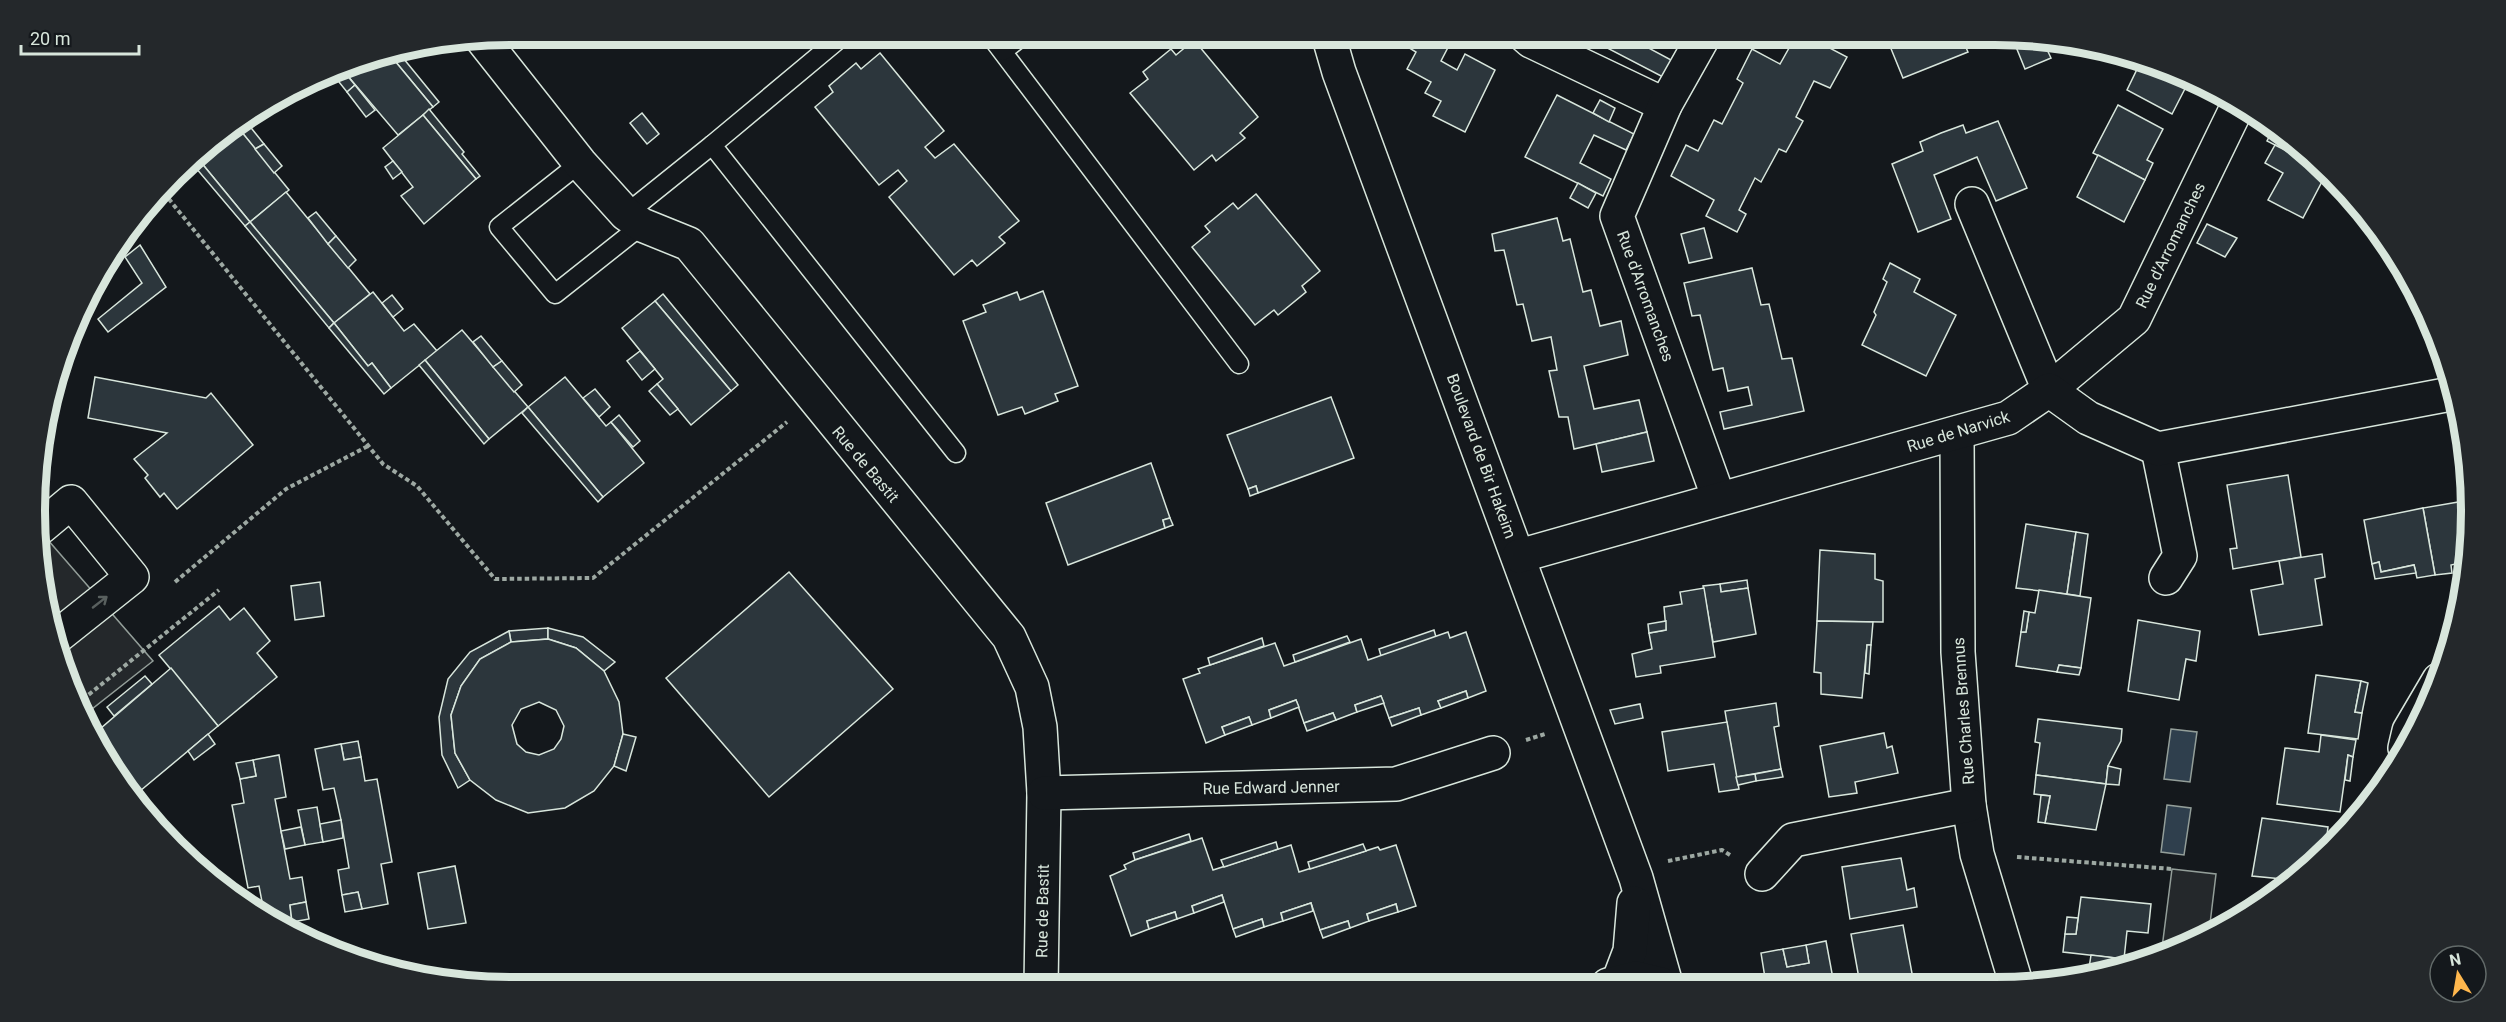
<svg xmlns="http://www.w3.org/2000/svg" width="2506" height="1022" viewBox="0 0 2506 1022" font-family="Roboto,sans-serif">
	<rect width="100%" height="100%" fill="#14181c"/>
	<!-- parking -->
	<g fill="#24282b" stroke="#939e99" stroke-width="1.5">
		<polygon points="41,532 153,661 83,716 71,693 44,604"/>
		<polygon points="2172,869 2216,874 2209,932 2178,951 2161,956"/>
	</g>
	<!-- water -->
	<g fill="#2f3f4d" stroke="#939e99" stroke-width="1.5">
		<polygon points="2171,729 2197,732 2190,782 2164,779"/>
		<polygon points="2167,805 2191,808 2184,855 2161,852"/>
	</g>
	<!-- building -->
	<g fill="#2c363c" stroke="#d8e6dc" stroke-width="1.5" fill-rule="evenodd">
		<polygon points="1402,34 1455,34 1441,61 1457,70 1465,54 1495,70 1465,132 1433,116 1441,101 1425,93 1431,82 1407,69 1416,52 1398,41"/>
		<polygon points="1587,34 1646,34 1641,44 1673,61 1663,77 1586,37"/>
		<polygon points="1764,34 1803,34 1847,57 1830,88 1814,81 1796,117 1803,121 1786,152 1779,149 1761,182 1755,178 1739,210 1746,214 1737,232 1706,216 1714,200 1671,176 1686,145 1698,151 1714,120 1722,124 1743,83 1737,79 1752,49 1780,64 1789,48"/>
		<polygon points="1885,34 1960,34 1968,52 1903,78"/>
		<polygon points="2012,37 2044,43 2051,58 2025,69"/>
		<polygon points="1194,40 1258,117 1240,133 1245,138 1216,161 1212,155 1194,170 1130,93 1148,79 1143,72 1171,49 1176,55"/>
		<polygon points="399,53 439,102 433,107 390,55"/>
		<polygon points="880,53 944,131 925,147 935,158 954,144 1019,221 999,237 1005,243 977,266 972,260 954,275 889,197 907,181 898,170 879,185 815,107 833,92 829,86 856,63 861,69"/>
		<polygon points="390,55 433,107 398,135 341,68 358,60"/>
		<polygon points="2142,59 2190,79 2172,114 2127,90"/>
		<polygon points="341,68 355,85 347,92 331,72"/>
		<polygon points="355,85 375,110 366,117 347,92"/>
		<polygon points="1557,95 1634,134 1626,150 1594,135 1580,163 1611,179 1603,196 1525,157"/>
		<polygon points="1600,100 1615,108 1609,122 1593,113"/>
		<polygon points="2118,105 2163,129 2147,160 2153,163 2145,180 2093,153"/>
		<polygon points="429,109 464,152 462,154 480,176 476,179 423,115"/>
		<polygon points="642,113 659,134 647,144 630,123"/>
		<polygon points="423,115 476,179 424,224 401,196 413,187 383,148"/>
		<polygon points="244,119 264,144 255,149 236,125"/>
		<polygon points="1998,121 2027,188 1996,201 1977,157 1934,175 1951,219 1918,232 1892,164 1923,151 1920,142 1941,133 1963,125 1966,133"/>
		<polygon points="236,125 289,190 250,222 195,155"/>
		<polygon points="2274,127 2309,153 2326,171 2267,141"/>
		<polygon points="264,144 282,166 274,173 255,149"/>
		<polygon points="2275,145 2327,172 2303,218 2268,200 2283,173 2265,163"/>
		<polygon points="195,155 250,222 245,226 190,161"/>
		<polygon points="2098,155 2145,180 2124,222 2077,197"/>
		<polygon points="393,161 402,172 393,179 385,167"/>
		<polygon points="1578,183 1596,193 1588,208 1570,198"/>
		<polygon points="286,192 370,294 334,323 250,222"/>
		<polygon points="1256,194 1320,271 1302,286 1306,292 1278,315 1274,310 1255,325 1192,247 1210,232 1205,226 1233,203 1238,209"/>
		<polygon points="316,212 336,236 328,244 308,218"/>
		<polygon points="1557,218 1563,241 1570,239 1583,292 1591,290 1600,326 1621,321 1628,355 1584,366 1594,409 1639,400 1647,432 1574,449 1568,417 1559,417 1549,371 1557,370 1551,337 1532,341 1523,304 1517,305 1504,250 1495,251 1492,234"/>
		<polygon points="250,222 334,323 329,328 245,226"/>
		<polygon points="2207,224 2237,238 2225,257 2197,243"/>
		<polygon points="1704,228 1712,258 1689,263 1681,234"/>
		<polygon points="336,236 356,260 348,268 328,244"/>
		<polygon points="140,245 166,287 108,332 98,319 142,283 125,257"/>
		<polygon points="1890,263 1920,279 1914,292 1956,315 1926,376 1862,345 1876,315 1874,312 1887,282 1883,279"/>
		<polygon points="1752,268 1761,305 1769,304 1782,359 1792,358 1804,411 1724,429 1720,412 1752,405 1748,387 1728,391 1723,368 1713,370 1700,315 1692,316 1684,283"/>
		<polygon points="1043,291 1078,386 1055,394 1058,401 1025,414 1022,407 998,415 963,321 986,312 983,305 1017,292 1020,300"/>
		<polygon points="373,292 404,331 414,324 437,351 391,388 372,363 368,366 334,323"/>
		<polygon points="663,294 738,385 731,391 655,301"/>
		<polygon points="392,295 403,309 393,317 382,303"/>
		<polygon points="655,301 731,391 691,425 657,384 663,379 622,328"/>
		<polygon points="334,323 368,366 372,363 391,388 384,394 329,328"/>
		<polygon points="462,330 528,407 489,439 425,360"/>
		<polygon points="481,336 502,361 493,367 473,342"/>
		<polygon points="640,351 655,369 642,380 627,361"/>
		<polygon points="425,360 489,439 484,444 419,365"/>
		<polygon points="502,361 522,385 514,392 493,367"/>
		<polygon points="95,377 206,398 211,393 253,445 177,509 164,493 160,497 145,478 148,475 134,459 167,433 88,418"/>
		<polygon points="565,377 606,426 611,422 644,463 603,497 528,407"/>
		<polygon points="657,384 678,409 670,415 649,391"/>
		<polygon points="595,389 610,407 599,417 583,398"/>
		<polygon points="1331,397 1354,458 1258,493 1256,486 1248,489 1227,435"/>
		<polygon points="528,407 603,497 598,502 522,413"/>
		<polygon points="619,415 640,441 633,447 611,422"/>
		<polygon points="1647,432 1654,461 1602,472 1596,444"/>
		<polygon points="1151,463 1170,518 1163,520 1165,528 1068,565 1046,503"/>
		<polygon points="2288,475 2301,557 2233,569 2230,549 2237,548 2227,485"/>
		<polygon points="1256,486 1258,493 1250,496 1248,489"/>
		<polygon points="2470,500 2468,561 2451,565 2452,573 2435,575 2423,508"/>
		<polygon points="2423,508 2435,575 2417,578 2414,565 2381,572 2379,562 2372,564 2364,520"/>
		<polygon points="1170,518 1173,525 1165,528 1163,520"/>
		<polygon points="2026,524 2076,532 2067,594 2016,588"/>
		<polygon points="2076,532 2088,534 2080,596 2067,594"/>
		<polygon points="1820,550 1875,554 1875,579 1883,581 1883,622 1817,621"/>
		<polygon points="2322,554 2325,577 2315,579 2322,625 2259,635 2251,590 2283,584 2279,561"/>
		<polygon points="2379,562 2381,572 2414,565 2416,573 2375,579 2372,564"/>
		<polygon points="789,572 893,689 769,797 666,678"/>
		<polygon points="1747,580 1748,588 1721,592 1720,584"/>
		<polygon points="320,582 324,616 295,620 291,586"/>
		<polygon points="1720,584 1721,592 1748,588 1756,634 1713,642 1703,586"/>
		<polygon points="1704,588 1715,657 1660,666 1661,673 1636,677 1632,654 1652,649 1649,633 1666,630 1664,607 1682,604 1680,592"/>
		<polygon points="2039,590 2091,598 2081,668 2059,665 2057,672 2016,666 2021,632 2026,632 2029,612 2035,613"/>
		<polygon points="219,606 230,620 244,608 270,641 257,653 277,677 218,726 159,655"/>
		<polygon points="2024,611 2029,612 2026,632 2021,632"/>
		<polygon points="2138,620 2200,631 2196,661 2186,659 2179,700 2128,691"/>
		<polygon points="1666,621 1666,630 1649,633 1648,624"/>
		<polygon points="1817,621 1873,622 1871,645 1867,645 1862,698 1821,694 1821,673 1814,672"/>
		<polygon points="548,628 548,639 511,642 509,631"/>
		<polygon points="548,628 583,637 615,662 604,671 576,648 548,639"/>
		<polygon points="1434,630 1436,637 1381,656 1379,649"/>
		<polygon points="509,631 511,642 480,659 461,686 451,715 455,753 470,780 458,788 442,755 439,717 448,679 470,652"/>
		<polygon points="1448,632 1450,638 1466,632 1486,691 1468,698 1466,691 1438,701 1441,708 1421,715 1419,708 1389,718 1381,696 1355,705 1357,712 1336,720 1333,713 1304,723 1296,700 1269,710 1271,718 1252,725 1249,717 1222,727 1225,735 1206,743 1183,679 1200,673 1198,669 1275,643 1284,666 1361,639 1368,660"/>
		<polygon points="1347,636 1350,642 1295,662 1293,655"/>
		<polygon points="1262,638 1264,646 1210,665 1208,658"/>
		<path d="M548 639 576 648 604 671 619 702 623 734 614 766 594 791 565 808 528 813 496 800 470 780 455 753 451 715 461 686 480 659 511 642ZM539 702 556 710 564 726 561 739 554 749 539 755 526 752 517 744 512 725 521 709Z"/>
		<polygon points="1867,645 1871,645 1869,674 1865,673"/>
		<polygon points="2059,665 2081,668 2079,675 2057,672"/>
		<polygon points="171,668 218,726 134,796 115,775 93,735"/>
		<polygon points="2316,675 2361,681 2355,712 2362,713 2358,739 2308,733"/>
		<polygon points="145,676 152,684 114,716 107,707"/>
		<polygon points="2361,681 2368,683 2362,713 2355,712"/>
		<polygon points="1466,691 1468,698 1441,708 1438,701"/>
		<polygon points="1381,696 1384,703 1357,712 1355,705"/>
		<polygon points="1296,700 1299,707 1271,718 1269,710"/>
		<polygon points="1776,703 1779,726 1774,727 1781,769 1736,777 1725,711"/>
		<polygon points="1640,704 1643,718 1615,724 1610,710"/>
		<polygon points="1419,708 1421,715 1392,726 1389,718"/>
		<polygon points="1333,713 1336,720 1307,731 1304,723"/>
		<polygon points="1249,717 1252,725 1225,735 1222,727"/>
		<polygon points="2038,719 2122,729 2121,741 2108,766 2106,784 2036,775 2040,743 2035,742"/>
		<polygon points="1727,722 1739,789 1719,792 1714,764 1668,771 1662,732"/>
		<polygon points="1884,733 1887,748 1892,746 1898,773 1855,782 1857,793 1829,797 1820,746"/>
		<polygon points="208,734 215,744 194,760 188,751"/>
		<polygon points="623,734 636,737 626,771 614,766"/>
		<polygon points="2321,735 2356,740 2353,757 2348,755 2340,812 2277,804 2285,748 2319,752"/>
		<polygon points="358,741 361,757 344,760 341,744"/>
		<polygon points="341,744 344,760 361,757 365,781 377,779 392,862 381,864 388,904 362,909 358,892 342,895 338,870 349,868 341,820 334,788 323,790 315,749"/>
		<polygon points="279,755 286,797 275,799 290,879 302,877 306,902 290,905 292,922 285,923 264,912 259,886 248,888 232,805 244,803 240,779 256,776 253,760"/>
		<polygon points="2348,755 2353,757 2350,781 2345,780"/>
		<polygon points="253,760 256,776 240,779 236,763"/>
		<polygon points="2108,766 2121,769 2119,785 2106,784"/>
		<polygon points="1781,769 1783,777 1756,781 1755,774"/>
		<polygon points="1755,774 1756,781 1738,785 1736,777"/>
		<polygon points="2036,775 2106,784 2096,830 2045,823 2050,796 2034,794"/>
		<polygon points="2041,795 2050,796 2045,823 2038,822"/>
		<polygon points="317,807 323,842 305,845 298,810"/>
		<polygon points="2262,818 2328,827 2325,851 2309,869 2292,880 2252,876"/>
		<polygon points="341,820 343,838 323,842 320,824"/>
		<polygon points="301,827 305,845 285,849 281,831"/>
		<polygon points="1189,834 1191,841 1135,860 1133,853"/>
		<polygon points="1202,838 1213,870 1291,845 1299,872 1378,847 1380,850 1396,845 1416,906 1398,912 1396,904 1367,914 1369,921 1350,928 1348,921 1320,930 1311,903 1281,913 1283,921 1264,927 1262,919 1233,929 1222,895 1192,906 1194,913 1177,919 1175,912 1147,921 1149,929 1131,936 1110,876 1126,869 1124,865 1135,860"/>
		<polygon points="1276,842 1278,849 1224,867 1221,860"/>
		<polygon points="1363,844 1366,851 1310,869 1308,862"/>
		<polygon points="1901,858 1907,890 1914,888 1917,907 1850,919 1842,867"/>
		<polygon points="455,866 466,923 428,929 418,873"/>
		<polygon points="358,892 362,909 345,912 342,895"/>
		<polygon points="1222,895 1224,902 1194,913 1192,906"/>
		<polygon points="2081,897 2151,904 2148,933 2127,931 2124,959 2063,952 2065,934 2076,934"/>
		<polygon points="306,902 309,919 292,922 290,905"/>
		<polygon points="1311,903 1313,911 1283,921 1281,913"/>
		<polygon points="1396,904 1398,912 1369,921 1367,914"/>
		<polygon points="1175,912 1177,919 1149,929 1147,921"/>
		<polygon points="2067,917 2078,918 2076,934 2065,934"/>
		<polygon points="1262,919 1264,927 1236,937 1233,929"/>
		<polygon points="1348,921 1350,928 1323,938 1320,930"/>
		<polygon points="1903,925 1914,984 1860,984 1851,934"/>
		<polygon points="1826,941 1834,984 1766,984 1761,953 1783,949 1787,967 1809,963 1806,945"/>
		<polygon points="1806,945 1809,963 1787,967 1783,949"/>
		<polygon points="2091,955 2124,959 2123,966 2088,975"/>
	</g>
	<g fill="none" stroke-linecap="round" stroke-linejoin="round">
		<defs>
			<g id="lane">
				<polyline points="845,34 712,145 956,453"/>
				<polyline points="989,34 1239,364"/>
				<polyline points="1003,51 1025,34"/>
				<polyline points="580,163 499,227 555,294 642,225"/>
				<polyline points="626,214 712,145"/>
			</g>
			<g id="street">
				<polyline points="1328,34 1339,72 1636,878 1666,984"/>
				<polyline points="1523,34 1531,41 1665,105"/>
				<polyline points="1705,34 1665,105 1617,216 1719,499"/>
				<polyline points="482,39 580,163 626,214 642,225 689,244 1009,637 1032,687 1040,727 1044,793 1041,986"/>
				<polyline points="1972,204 2049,390 2134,319 2239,103"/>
				<polyline points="1957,433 1958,652 1969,805 1977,854 2016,983"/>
				<polyline points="2158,449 2180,556 2166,578"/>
				<polyline points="41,527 71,502 132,577 54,639"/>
				<polyline points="1519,556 2008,418 2049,390 2088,418 2158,449 2456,393"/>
				<polyline points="2405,748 2409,731 2439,680"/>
				<polyline points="1044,793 1396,784 1493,753"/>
				<polyline points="1762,874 1793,840 1969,805"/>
				<polyline points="1619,980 1630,951 1634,903"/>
			</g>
			<polyline id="secondary" points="1608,985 1636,978 1661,984"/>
		</defs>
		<!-- lane casing -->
		<use href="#lane" stroke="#d8e6dc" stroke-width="21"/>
		<!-- street casing -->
		<use href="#street" stroke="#d8e6dc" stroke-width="36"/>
		<!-- secondary casing -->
		<use href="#secondary" stroke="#d8e6dc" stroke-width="36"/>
		<!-- path -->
		<g stroke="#9da8a2" stroke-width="4" stroke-dasharray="4.5 3" stroke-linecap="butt">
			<polyline points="164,193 383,464 417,486 495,579 593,578 787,422"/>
			<polyline points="175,582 286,489 368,446"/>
			<polyline points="77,704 219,590"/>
			<polyline points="1526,740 1545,734"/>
			<polyline points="2017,857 2172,869"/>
			<polyline points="1668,861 1722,850 1730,855"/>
		</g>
		<!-- lane -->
		<use href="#lane" stroke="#14181c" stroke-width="18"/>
		<!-- street -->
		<use href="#street" stroke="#14181c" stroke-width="33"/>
		<!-- secondary -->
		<use href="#secondary" stroke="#14181c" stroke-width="33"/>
	</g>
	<!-- one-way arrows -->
	<defs><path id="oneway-shaft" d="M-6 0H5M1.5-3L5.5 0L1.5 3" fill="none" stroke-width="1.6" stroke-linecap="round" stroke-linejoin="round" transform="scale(1.5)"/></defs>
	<use stroke="#59605f" href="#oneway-shaft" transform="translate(100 602) rotate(-38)"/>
	<g text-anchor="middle" stroke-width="4.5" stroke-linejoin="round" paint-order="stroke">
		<!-- street labels -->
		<g font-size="16" fill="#d8e6dc" stroke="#14181c">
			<text transform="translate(2170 245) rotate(-64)" y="6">Rue d'Arromanches</text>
			<text transform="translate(1646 296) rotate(70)" y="6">Rue d'Arromanches</text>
			<text transform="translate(1958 431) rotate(-17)" y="6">Rue de Narvick</text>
			<text transform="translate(1482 456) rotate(70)" y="6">Boulevard de Bir Hakeim</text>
			<text transform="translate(866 464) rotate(50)" y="6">Rue de Bastit</text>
			<text transform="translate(1963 711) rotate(-94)" y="6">Rue Charles Brennus</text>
			<text transform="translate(1271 787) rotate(-1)" y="6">Rue Edward Jenner</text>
			<text transform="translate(1042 911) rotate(-89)" y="6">Rue de Bastit</text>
		</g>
	</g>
	<!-- crop -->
	<path d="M0 0H2506V1022H0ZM511 45H1995A466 466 0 0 1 2461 511V511A466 466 0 0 1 1995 977H511A466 466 0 0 1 45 511V511A466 466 0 0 1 511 45Z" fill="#24282b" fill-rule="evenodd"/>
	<path fill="none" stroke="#d8e6dc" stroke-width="8" d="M511 45H1995A466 466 0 0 1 2461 511V511A466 466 0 0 1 1995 977H511A466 466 0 0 1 45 511V511A466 466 0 0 1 511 45Z"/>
	<!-- north arrow -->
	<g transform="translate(2458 974) rotate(349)"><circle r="28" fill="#14181c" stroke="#626a69" stroke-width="1.5"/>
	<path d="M0-4.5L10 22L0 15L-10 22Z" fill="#ffb74d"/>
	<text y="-9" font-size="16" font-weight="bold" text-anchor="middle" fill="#d8e6dc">N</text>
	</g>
	<!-- scale -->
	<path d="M21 45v9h118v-9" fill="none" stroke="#d8e6dc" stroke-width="3"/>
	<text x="30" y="45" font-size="18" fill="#d8e6dc" stroke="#14181c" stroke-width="4.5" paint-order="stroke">20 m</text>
</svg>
